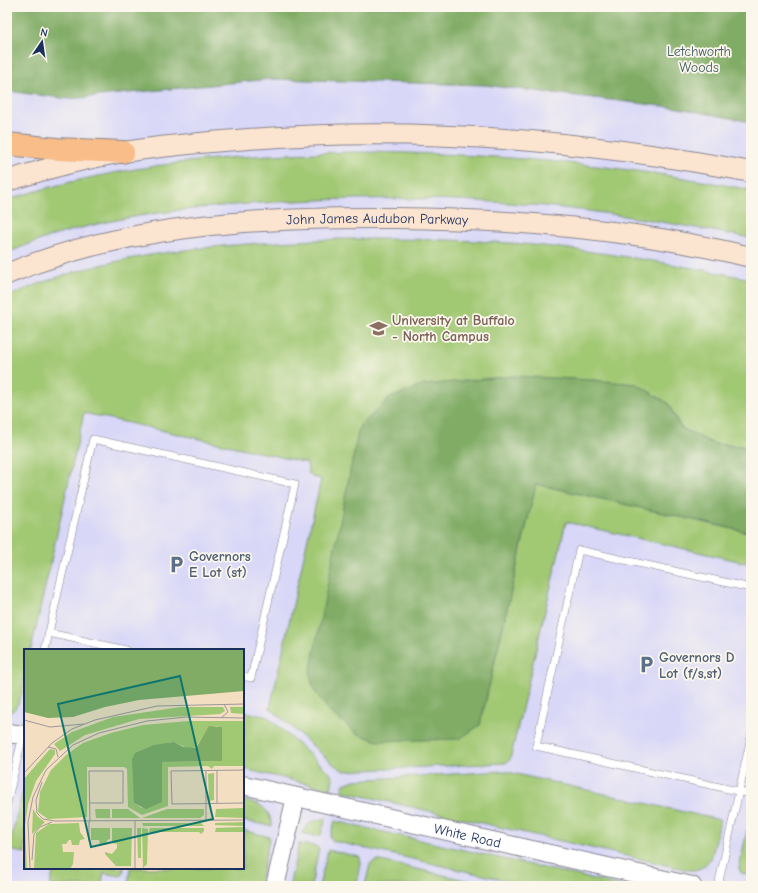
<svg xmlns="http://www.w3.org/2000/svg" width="758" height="893" viewBox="0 0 758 893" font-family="'Comic Neue',sans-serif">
	<rect width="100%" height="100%" fill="#fbf7ec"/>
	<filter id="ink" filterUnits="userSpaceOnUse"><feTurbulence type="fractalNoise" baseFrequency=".025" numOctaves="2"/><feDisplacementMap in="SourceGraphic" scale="8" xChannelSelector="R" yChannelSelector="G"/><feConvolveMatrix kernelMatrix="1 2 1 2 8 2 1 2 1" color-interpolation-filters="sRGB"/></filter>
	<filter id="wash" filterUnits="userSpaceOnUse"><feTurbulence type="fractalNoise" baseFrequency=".012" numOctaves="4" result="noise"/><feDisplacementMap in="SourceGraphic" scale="16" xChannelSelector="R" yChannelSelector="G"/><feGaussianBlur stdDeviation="0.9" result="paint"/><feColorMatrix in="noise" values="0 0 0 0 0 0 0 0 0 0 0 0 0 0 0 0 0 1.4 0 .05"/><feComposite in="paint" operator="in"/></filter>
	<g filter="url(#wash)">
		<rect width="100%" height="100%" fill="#f4dec1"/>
		<!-- built -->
		<path fill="#d8d7f8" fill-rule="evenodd" d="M7 7H751V886H7ZM25 650H243V868H25Z"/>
		<!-- green -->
		<g fill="#a1c873" stroke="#5e7c68">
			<path d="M355 152C488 153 620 164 751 190V238C691 227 632 216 572 209 460 196 347 196 235 205 157 211 79 222 7 253V200C119 163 238 154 355 152Z"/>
			<path d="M340 239C401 239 462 239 523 244 600 251 675 264 751 279V447L714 444 681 428 668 403 513 376 480 725 536 484 751 533V564L566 522 510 760 505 763 344 771 333 764 270 708 321 479 312 477 308 473 307 463 84 413 31 650H25C25 667 27 707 7 714V297C111 249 228 244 340 239Z"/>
			<polygon points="243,711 268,717 330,773 333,779 331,789 243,769"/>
			<path d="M503 771 720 820C715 839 715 873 688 870L341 791 344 784 354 780Z"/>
			<polygon points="25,783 25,853 8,850"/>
			<path d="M243 800C259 803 270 808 272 826L243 821Z"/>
			<polygon points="326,818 320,837 301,833 311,822"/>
			<polygon points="335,821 624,886 531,886 333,841 330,837"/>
			<polygon points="751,827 751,875 741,873 739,868 747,830"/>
			<polygon points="243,830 270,837 259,886 128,886 130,868 243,868"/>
			<polygon points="299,844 316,846 319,849 311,886 289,886"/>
			<polygon points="328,850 360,857 361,864 357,884 349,882 347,886 319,886"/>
			<polygon points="377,860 492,886 365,885 370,864"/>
			<polygon points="54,868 124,868 122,875 120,876 104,873 101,886 50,886"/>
		</g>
		<!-- forest -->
		<g fill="#80ac65" stroke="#4e6e62">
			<polygon points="7,7 751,7 751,122 678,108 484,85 271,79 69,99 7,91"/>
			<polygon points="513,376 593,380 637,384 668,403 681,428 714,444 751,447 751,533 536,484 480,725 459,739 377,741 356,733 329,711 314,690 310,673 359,427 390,398 424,385"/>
		</g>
	</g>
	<g filter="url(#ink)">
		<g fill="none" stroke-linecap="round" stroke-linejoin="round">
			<defs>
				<g id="service">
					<polyline points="751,588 579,550 536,746 751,794"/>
					<polyline points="49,633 126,650"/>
					<polyline points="45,650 93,439 295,484 251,678 243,676"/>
					<polyline points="7,803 23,735"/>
					<polyline points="718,886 751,737"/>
				</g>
				<g id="tertiary">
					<polyline points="7,733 25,735"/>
					<path id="s1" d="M243 785 692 886"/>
					<polyline points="275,886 296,797"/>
				</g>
				<g id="secondary">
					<path d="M7 181C45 169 84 158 124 152 165 145 207 142 248 139 416 126 585 140 751 172"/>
					<path id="s2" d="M7 274C129 223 264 217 394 218 513 219 635 229 751 257"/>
				</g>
				<polyline id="motorway" points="7,144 57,149 123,152"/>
			</defs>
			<!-- service casing -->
			<use href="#service" stroke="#888690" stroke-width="8"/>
			<!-- tertiary casing -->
			<use href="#tertiary" stroke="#888690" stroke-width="20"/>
			<!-- secondary casing -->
			<use href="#secondary" stroke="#888690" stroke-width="22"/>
			<!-- motorway casing -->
			<use href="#motorway" stroke="#888690" stroke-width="24"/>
			<!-- service -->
			<use href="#service" stroke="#fff" stroke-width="7"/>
			<!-- tertiary -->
			<use href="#tertiary" stroke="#fff" stroke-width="18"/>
			<!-- secondary -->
			<use href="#secondary" stroke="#fce5d0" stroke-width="20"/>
			<!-- motorway -->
			<use href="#motorway" stroke="#f8bd89" stroke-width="22"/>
		</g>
	</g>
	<!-- icons -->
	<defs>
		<symbol id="university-bare" viewBox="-9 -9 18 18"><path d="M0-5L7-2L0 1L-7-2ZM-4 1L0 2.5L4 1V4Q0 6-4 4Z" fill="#8d6e63" stroke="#fbf7ec" stroke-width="2.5" paint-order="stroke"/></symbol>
		<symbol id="parking-bare" viewBox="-9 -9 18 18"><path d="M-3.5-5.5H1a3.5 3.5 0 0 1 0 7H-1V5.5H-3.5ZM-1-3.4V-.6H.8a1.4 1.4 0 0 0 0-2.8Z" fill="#5c6f8a" stroke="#fbf7ec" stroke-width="2.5" paint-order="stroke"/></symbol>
	</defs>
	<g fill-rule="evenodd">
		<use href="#university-bare" x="366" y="316" width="25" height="25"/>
		<use href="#parking-bare" x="164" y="552" width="25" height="25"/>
		<use href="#parking-bare" x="634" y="652" width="25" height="25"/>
	</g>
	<g text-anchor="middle" stroke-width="3.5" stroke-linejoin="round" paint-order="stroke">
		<!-- park labels -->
		<g font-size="14" fill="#435d64" stroke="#fbf7ec">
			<text x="699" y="56">Letchworth<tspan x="699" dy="16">Woods</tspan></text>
		</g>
		<!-- street labels -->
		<g font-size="14" fill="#1b2f5e" stroke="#fbf7ec">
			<text dy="5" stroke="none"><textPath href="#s2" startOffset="377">John James Audubon Parkway</textPath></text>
			<text dy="5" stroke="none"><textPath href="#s1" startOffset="230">White Road</textPath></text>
		</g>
		<!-- education labels -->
		<g font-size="14" font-weight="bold" fill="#785e54" stroke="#fbf7ec" text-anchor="start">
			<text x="392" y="325">University at Buffalo<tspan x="392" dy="16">- North Campus</tspan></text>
		</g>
		<!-- service labels -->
		<g font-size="14" font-weight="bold" fill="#4e5e75" stroke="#fbf7ec" text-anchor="start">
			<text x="189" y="561">Governors<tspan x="189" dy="16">E Lot (st)</tspan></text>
			<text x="659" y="662">Governors D<tspan x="659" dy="16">Lot (f/s,st)</tspan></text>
		</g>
	</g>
	<!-- overview -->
	<g transform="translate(24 649)">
		<rect width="220" height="220" fill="#f4dec1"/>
		<path d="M157 58H199L201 62 196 65 115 70 61 86 36 102 30 95 48 83 89 68ZM206 58H220V65L207 64ZM165 72H220V117H190L188 120 184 117 144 118V157L118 166 104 158 103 120 100 118H63V168L24 170 14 163 16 143 27 121 42 106 59 94 87 84 119 76ZM194 77 198 112 138 113 118 159 110 154 143 94 150 93 165 100 172 98 185 78ZM26 100 31 101V105L12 132 4 155 1 177 3 220H0V130ZM190 124V151L185 152 184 125ZM220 159V169L191 168 192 160ZM9 160 14 168 21 173 8 185ZM71 160H86V169H72ZM88 160H104L116 169H88ZM143 160H180V166L176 169H118ZM220 173V177L191 176V174ZM55 174 56 183 61 190 56 191 55 196H48L47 191H45L42 195H38L39 203H50L49 215 46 220H10L12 184 25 175ZM118 174H177L180 177H119ZM86 179V190L83 191 82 196H76L75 191H67V179ZM88 179H108L107 217H92L81 205V203L88 205 93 199V195L88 194ZM113 179H117V209H114ZM118 179 124 180 123 215 119 219ZM126 179H180V182L177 185 175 183H125ZM192 179 220 178V183H191Z" fill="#a1c873" fill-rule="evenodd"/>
		<path d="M0 0H220V42L115 51 81 58 49 68 24 69 0 63ZM185 77 198 78V112L138 113V153L122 160 110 154 108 110 111 104 130 96 150 93 159 98 172 99Z" fill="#80ac65"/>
		<path fill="none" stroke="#9d9899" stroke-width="1" d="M198 68 204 63 200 55M0 71 26 78 60 75M24 98 32 100 34 108M182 121V171M193 121V154M220 121 147 122 148 155 220 154M0 124 28 94 48 80 71 71 133 57 220 55M18 133 12 151 13 164 19 170 31 172M66 154H99V122H65L66 172M31 172 220 171M65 172V192M111 172V220M8 211 10 185 16 178 28 173M6 220 4 173 9 148 22 121 49 96 75 84 123 72 162 68 220 69"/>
		<path fill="#0f766e" fill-opacity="0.15" stroke="#0f766e" stroke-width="2" d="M156 27 189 170 67 198 34 55Z"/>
		<rect width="220" height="220" fill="none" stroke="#1b2f5e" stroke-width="2"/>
	</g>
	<!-- margin -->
	<rect width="758" height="893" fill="none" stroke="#fbf7ec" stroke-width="24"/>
	<!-- north arrow -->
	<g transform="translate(42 42) rotate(13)" stroke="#fbf7ec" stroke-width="3" paint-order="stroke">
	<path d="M0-3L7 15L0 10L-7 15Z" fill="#1b2f5e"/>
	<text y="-6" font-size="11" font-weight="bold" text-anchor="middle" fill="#1b2f5e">N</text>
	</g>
</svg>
